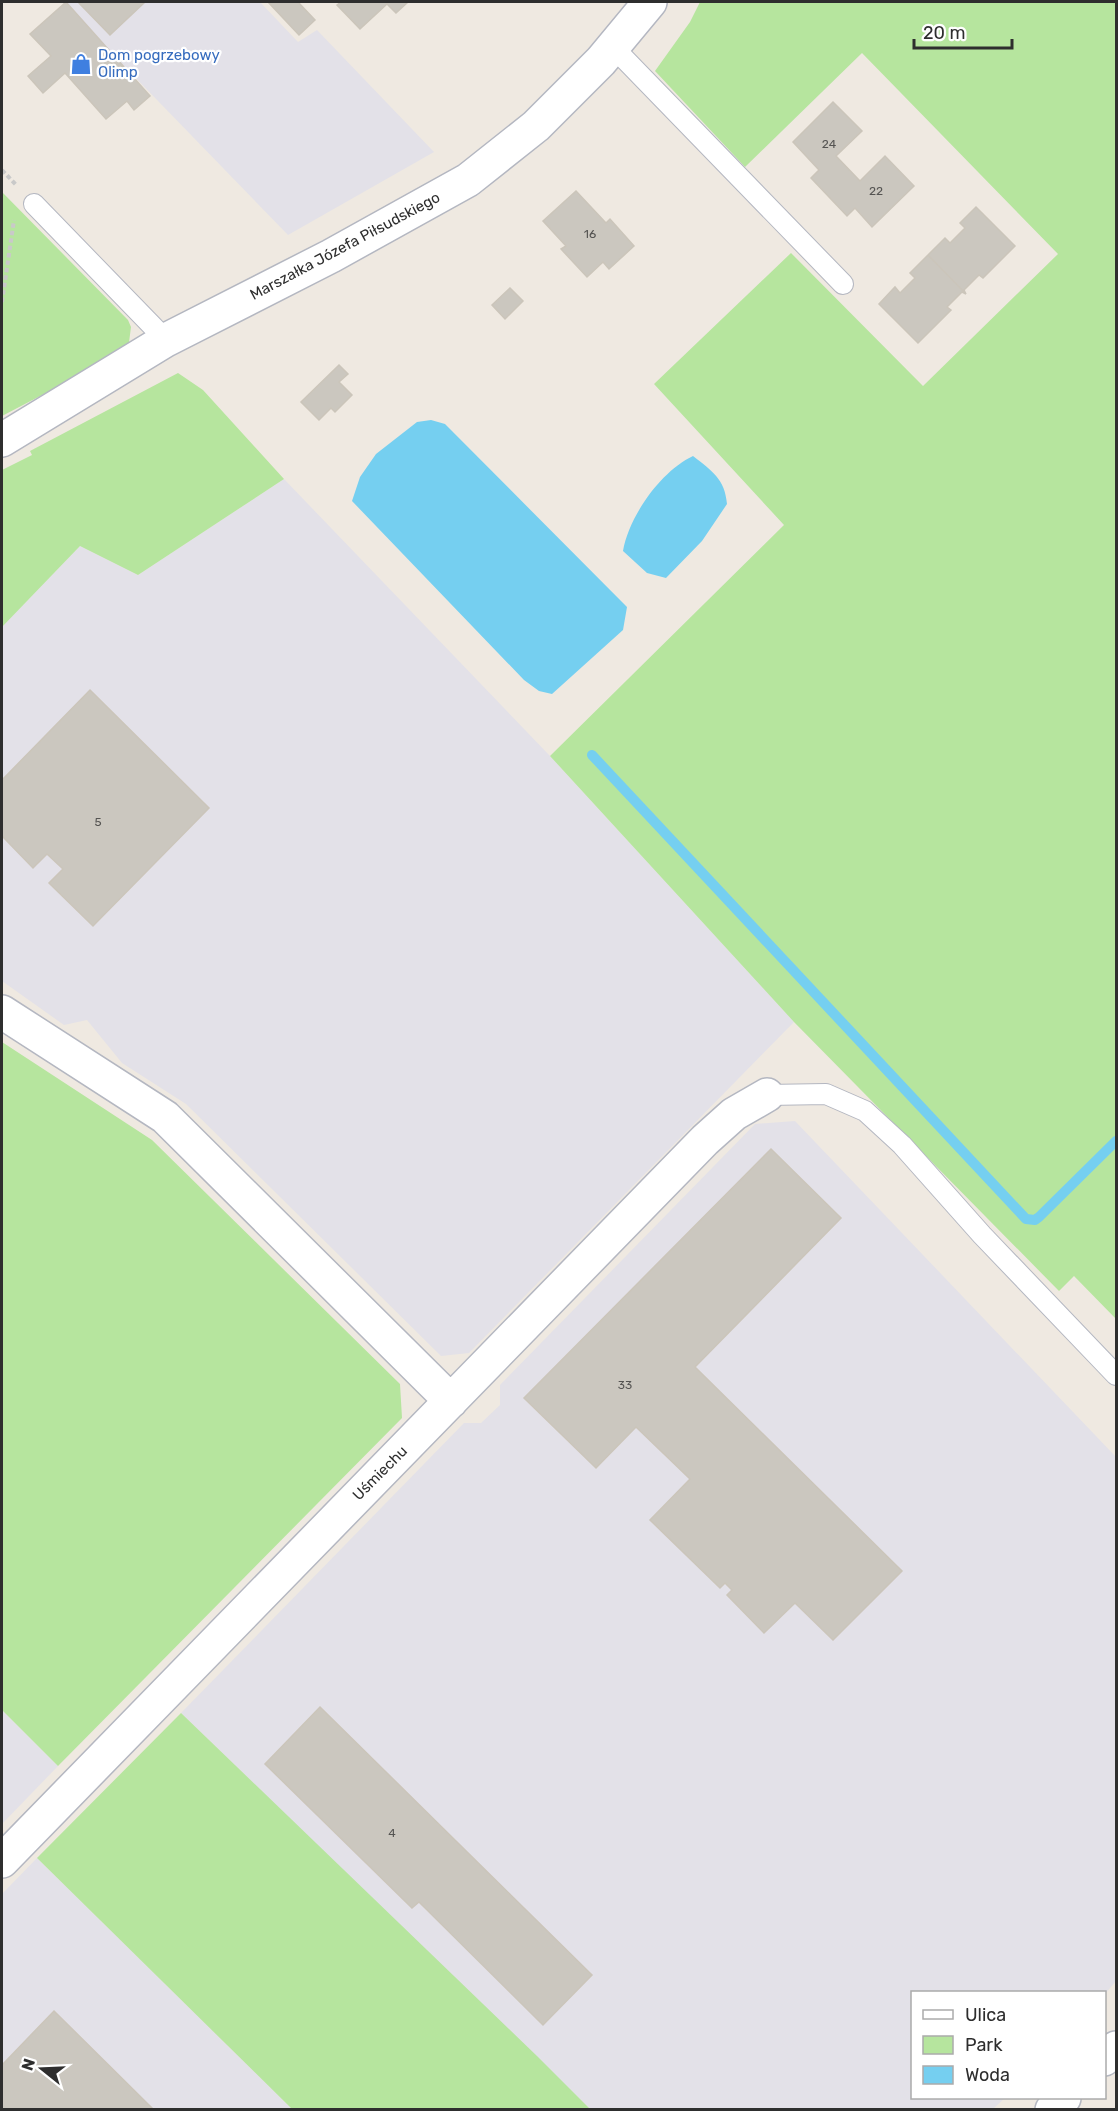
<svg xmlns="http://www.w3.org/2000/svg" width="1118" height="2111" viewBox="0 0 1118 2111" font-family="Rubik,sans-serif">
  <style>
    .industrial { fill: #e3e1e8 }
    .green { fill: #b6e59e }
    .water { fill: #75cff0 }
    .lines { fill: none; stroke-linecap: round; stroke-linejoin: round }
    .stream { stroke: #75cff0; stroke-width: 10 }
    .building { fill: #cbc7bf; stroke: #cbc5ba; stroke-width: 1.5 }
    .service-casing { stroke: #b4b7c1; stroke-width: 22 }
    .minor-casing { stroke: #b4b7c1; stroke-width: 36 }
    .tertiary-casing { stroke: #b4b7c1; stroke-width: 36 }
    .path { stroke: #c9c9c9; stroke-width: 4; stroke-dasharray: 4.5 3; stroke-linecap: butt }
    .service { stroke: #fff; stroke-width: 20 }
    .minor { stroke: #fff; stroke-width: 33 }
    .tertiary { stroke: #fff; stroke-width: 33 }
    .labels { text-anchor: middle; stroke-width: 4.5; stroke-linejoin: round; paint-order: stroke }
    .number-label { font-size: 12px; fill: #555452 }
    .shop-label { font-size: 15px; fill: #366cbe; stroke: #fff; text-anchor: start }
    .street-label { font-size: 15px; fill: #2e2e2e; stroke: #fff }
  </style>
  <rect width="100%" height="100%" fill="#efe9e1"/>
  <path class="industrial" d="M62,2H260L298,42L317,30L434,152L288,235Z
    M284,479L550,756L794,1022L469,1353L441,1356L186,1104L122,1063L87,1020L64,1025L2,981V627L80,546L138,575Z
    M795,1121L1116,1457V1981L1105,1994L912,1992V2098H1005L993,2109H590L181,1713L464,1423H481L500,1405V1385L755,1124Z
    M2,1710L58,1766L2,1824Z
    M37,1858L292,2109H2V1894Z"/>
  <path class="green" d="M700,2H1116V1319L1074,1276L1059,1291L794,1022L550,756L784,525L654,384L791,253L923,386L1058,254L862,53L745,167L655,71L690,22Z
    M2,192L128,320L131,327L128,350L2,416Z
    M178,373L203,390L284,479L138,575L80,546L2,627V470L32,455L30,451Z
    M2,1042L152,1140L400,1384L402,1418L58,1766L2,1710Z
    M181,1713L537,2056L590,2109H292L37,1858Z"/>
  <path class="water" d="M431,420L445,424L627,607L623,630L552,694L539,691L524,680L352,501L360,477L376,454L417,422Z
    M693,456C712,471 725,479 727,504L702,541L666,578L647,573L623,551C629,516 661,471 693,456Z"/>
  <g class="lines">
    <path class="stream" d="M592,755L1026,1219L1035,1220L1039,1217L1116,1141"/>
  </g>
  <path class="building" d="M66,2L150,96L134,110L127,101L106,119L65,73L43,93L28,76L51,56L30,34Z
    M78,2H145L110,35Z
    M268,2H298L315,20L299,35Z
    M341,2H408L396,13L387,4L360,29L337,5Z
    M833,102L862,131L836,156L860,181L885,156L914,186L872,227L855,208L847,216L811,178L819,170L793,142Z
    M576,191L606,223L610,219L634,246L609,269L603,262L587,277L561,249L566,246L543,221Z
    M976,207L1015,246L983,278L979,275L964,290L966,294L928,255L945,238L950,243L965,228L960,223Z
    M928,255L966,294L962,292L947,307L951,310L918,343L879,304L895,287L900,293L915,278L910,273Z
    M510,288L523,301L505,319L492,305Z
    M339,365L348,374L339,382L352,395L335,412L331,408L319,420L301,402Z
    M90,690L209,808L93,926L49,883L63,869L47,854L33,868L2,836V780Z
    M771,1149L841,1218L695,1367L902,1571L833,1640L795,1603L764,1633L727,1595L732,1590L725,1583L720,1588L650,1520L690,1479L636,1427L596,1468L524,1398Z
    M320,1707L592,1975L543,2025L419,1902L412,1908L265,1764Z
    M54,2011L154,2110H2V2065Z"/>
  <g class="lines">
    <defs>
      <path id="service" d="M613,47L843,284
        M34,204L166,340
        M767,1095L826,1094L865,1111L902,1145L982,1235L1116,1375"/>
      <path id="minor" d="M2,1012L165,1117L451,1401
        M2,1861L705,1140L734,1114L767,1095
        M1104,2059L1116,2048
        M1052,2110L1064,2098"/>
      <path id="tertiary" d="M2,440L166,340L331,256L468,180L536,126L601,61L650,2"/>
    </defs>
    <use href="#service" class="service-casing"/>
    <use href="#minor" class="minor-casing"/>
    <use href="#tertiary" class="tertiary-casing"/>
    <path class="path" d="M2,170L17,186
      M2,302L14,220"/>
    <use href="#service" class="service"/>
    <use href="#minor" class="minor"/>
    <use href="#tertiary" class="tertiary"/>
  </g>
  <defs>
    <symbol id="shop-bare" viewBox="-9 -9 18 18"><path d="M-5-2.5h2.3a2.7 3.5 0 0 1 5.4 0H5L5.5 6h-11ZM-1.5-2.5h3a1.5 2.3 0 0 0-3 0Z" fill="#3f7fe0" stroke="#fff" stroke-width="2.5" paint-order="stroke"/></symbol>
  </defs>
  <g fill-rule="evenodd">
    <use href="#shop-bare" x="66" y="49" width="30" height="30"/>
  </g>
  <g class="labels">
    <g class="number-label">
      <text x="829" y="148">24</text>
      <text x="876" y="195">22</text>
      <text x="590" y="238">16</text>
      <text x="98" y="826">5</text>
      <text x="625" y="1389">33</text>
      <text x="392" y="1837">4</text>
    </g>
    <g class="shop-label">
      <text x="98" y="60">Dom pogrzebowy<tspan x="98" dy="17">Olimp</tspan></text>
    </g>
    <g class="street-label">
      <text transform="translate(345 246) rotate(-28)" y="5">Marszałka Józefa Piłsudskiego</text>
      <text transform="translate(380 1473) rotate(-45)" y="5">Uśmiechu</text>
    </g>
  </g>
  <rect width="1118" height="2111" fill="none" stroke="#2e2e2e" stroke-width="6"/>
  <rect x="911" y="1991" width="195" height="108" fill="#ffffff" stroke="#ababab" stroke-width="1.5"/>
  <rect x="923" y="2010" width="30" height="9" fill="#ffffff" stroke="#ababab" stroke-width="1.5"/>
  <text x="965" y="2021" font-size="18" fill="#2e2e2e">Ulica</text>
  <rect x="923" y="2036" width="30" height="18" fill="#b6e59e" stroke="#ababab" stroke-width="1.5"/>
  <text x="965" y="2051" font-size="18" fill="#2e2e2e">Park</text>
  <rect x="923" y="2066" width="30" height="18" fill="#75cff0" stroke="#ababab" stroke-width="1.5"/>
  <text x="965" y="2081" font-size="18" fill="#2e2e2e">Woda</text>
  <g transform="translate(42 2069) rotate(288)" stroke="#ffffff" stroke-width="4.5" paint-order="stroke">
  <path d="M0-4.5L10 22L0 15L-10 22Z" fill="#2e2e2e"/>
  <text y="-9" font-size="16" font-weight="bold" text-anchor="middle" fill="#2e2e2e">N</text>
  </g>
  <path d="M914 39v9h98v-9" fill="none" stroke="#2e2e2e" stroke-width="3"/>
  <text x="923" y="39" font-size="18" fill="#2e2e2e" stroke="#ffffff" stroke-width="4.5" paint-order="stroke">20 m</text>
</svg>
